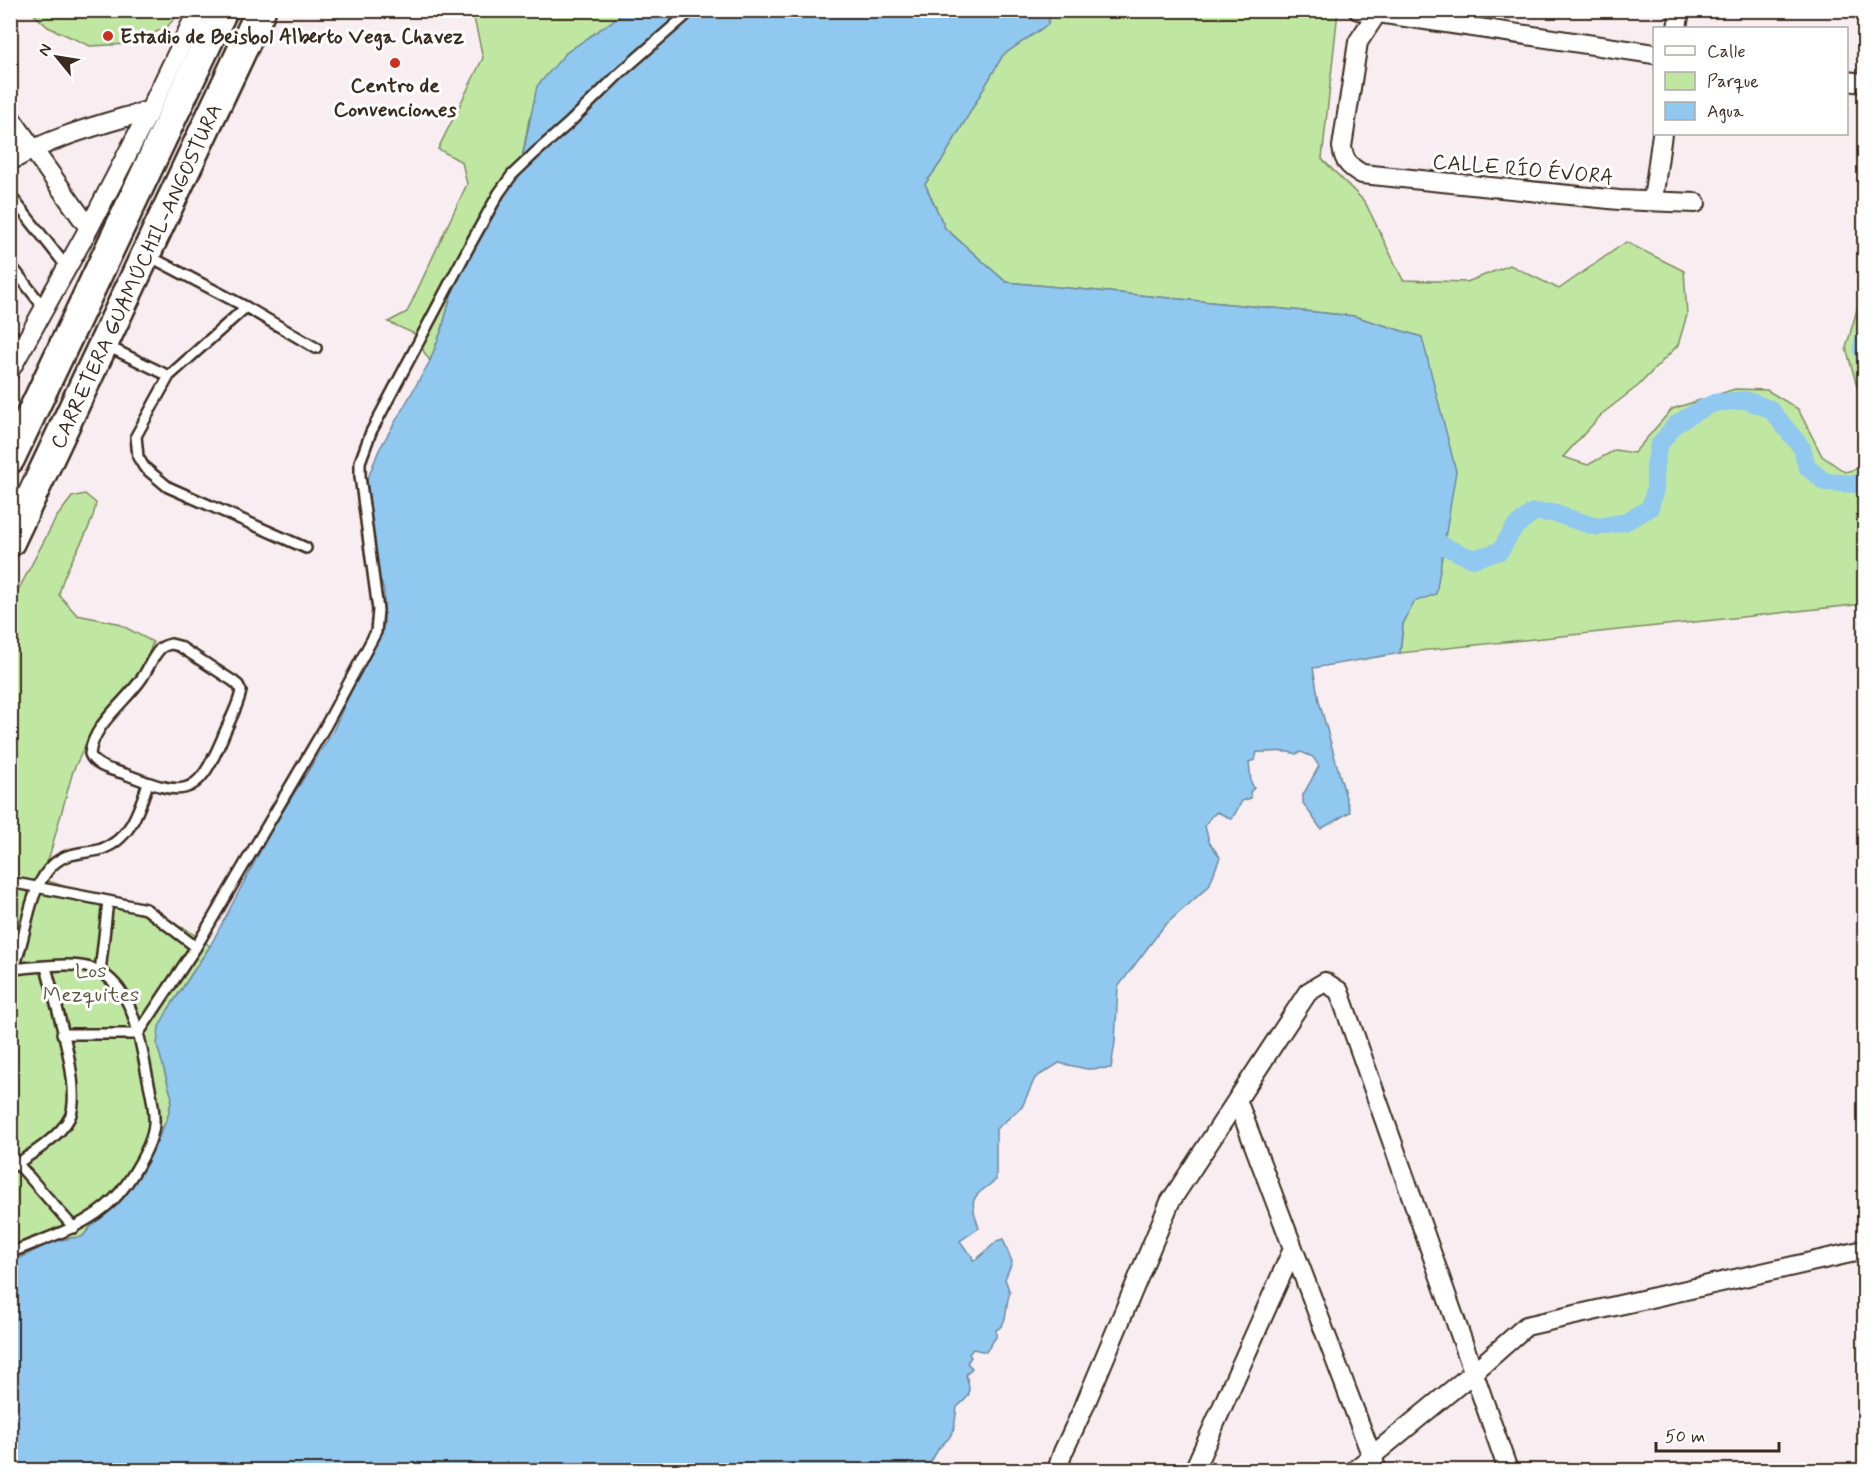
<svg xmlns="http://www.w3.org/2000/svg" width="1875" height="1481" viewBox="0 0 1875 1481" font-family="Mynerve,sans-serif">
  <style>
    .green { fill: #c0e7a2; stroke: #7e8860; stroke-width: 1.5 }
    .water { fill: #91c8f0; stroke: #6f899c; stroke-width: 1.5 }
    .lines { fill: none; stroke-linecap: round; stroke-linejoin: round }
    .canal { stroke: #91c8f0; stroke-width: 18 }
    .lane-casing { stroke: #3b2a1e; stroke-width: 14 }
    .street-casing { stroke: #3b2a1e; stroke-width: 22 }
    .primary-casing { stroke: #3b2a1e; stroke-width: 33 }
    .lane { stroke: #fff; stroke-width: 9 }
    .street { stroke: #fff; stroke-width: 18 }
    .primary { stroke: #fff; stroke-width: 28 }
    .poi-dot { fill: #c8321e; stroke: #fff; stroke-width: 2 }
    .labels { text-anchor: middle; stroke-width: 6; stroke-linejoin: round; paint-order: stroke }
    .poi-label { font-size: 21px; font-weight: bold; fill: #3b2a1e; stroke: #fff; text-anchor: start }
    .street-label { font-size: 21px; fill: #3b2a1e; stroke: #fff }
    .park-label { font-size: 21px; fill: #5c593f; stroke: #fff }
  </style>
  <rect width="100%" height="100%" fill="#f8edf1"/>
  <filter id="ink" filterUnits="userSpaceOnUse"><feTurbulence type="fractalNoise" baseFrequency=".0167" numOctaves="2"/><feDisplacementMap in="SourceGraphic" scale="12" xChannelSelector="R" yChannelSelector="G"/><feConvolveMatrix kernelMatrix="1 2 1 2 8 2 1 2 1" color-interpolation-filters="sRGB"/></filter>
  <g filter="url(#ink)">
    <path class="green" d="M30,11H181L167,27L130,44L90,46L48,27Z
      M458,11H627L566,53L529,119L522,159L451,296L442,329L430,361L424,352L417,335L388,322L407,312L467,184L462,162L438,149L483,58L474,18Z
      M1050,11H1338L1322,159L1365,202L1403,280L1467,282L1510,265L1559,289L1626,242L1684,271L1687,315L1678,345L1638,386L1603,413L1563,457L1588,465L1615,450L1634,453L1672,409L1735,389L1767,390L1798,409L1822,456L1845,472L1864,467V604L1400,653L1403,624L1414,602L1422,337L1354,316L1006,282L945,228L925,184L943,159L1003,55L1048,24Z
      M1864,285V410L1846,348Z
      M85,494L96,503C91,536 65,562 59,595L77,615L117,623L153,642L143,669L97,721L73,771L43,879L186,929L210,946L168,1010L164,1070L172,1097L168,1116L157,1142L131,1182L118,1205L96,1221L82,1237C55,1238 34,1250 11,1264V604L56,518L72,497Z"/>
    <path class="water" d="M627,11H1050L1048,24L1003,55L943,159L925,184L945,228L1006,282L1354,316L1422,337L1456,471L1436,594L1414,602L1403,624L1400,653L1313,668L1319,701L1350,812L1321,829L1303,803V795L1319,766L1313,757L1301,752L1296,754C1282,749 1271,753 1257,752L1255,760L1249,762L1251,782L1254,788L1250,792L1251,798L1242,801L1232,819L1217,812L1210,818L1205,826L1209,842L1220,857L1209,886L1164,926L1118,987L1115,1042L1111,1068L1087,1069L1059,1063L1035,1078L1022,1107L996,1129V1180C972,1198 968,1197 979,1228L960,1241L968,1252L971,1254L973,1260L977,1259L997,1241L1003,1239L1012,1262L1005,1279L1010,1293C1004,1305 1010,1323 996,1330V1337L986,1352L973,1349L969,1354L971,1357L967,1363L972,1368L966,1375C971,1393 972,1395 957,1407L954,1429L949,1438L939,1448L926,1470H11V1264C34,1250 55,1238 82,1237L96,1221L118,1205L131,1182L157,1142L168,1116L172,1098L157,1045L159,1027L168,1010L210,946L272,829L333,731L364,662L384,624V591L374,562L367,480L379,450L430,361L442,329L451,296L463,264L522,159L537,86L566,53Z"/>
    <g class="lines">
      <path class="canal" d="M1864,337L1862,350L1864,356
        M1421,536L1473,559L1500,551L1514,528L1533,512L1553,513L1597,527L1625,522L1650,508L1655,489V465L1659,445L1675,425L1694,413L1714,403L1745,400L1770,409L1802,448L1807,467L1825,482L1856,484L1864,480"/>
      <defs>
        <path id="lane" d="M10,195L66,266
          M149,256L246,307L316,348
          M10,264L44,308
          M246,307L169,376L136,436L138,457L144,467L168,487L306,548
          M10,332L23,348
          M107,346L169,376
          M171,644L179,646L233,681L238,685L241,691C238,707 228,723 222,739C196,800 183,796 125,774C113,770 95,767 90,754C93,724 126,702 142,678C148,669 152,658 159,650C162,646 166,645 171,644Z
          M10,882L108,901L100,972
          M196,947L325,727L376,632L378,610L360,476V462L371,432L471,243L499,193L512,175L535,153L568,124L620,73L692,10
          M12,972C27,939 26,896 49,869C63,852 79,854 99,850C130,841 139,810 148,783
          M62,1034H138L196,947L146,909L108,901
          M10,1155L74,1228
          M10,1168C29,1156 60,1137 70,1117C83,1088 54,999 46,967
          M10,1253C47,1237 85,1228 114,1199C129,1184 153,1145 154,1124C155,1108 151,1094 148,1079C140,1044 136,994 102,973C81,959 38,967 13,969"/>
        <path id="street" d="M1358,10L1654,54
          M1379,10L1358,42L1342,147C1344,162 1350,167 1362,174L1619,200L1696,203
          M1677,28L1680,10
          M1846,81L1864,83
          M10,117L89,228
          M10,161C57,135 100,125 150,110
          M1653,200L1662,134
          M10,370L89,228L150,110L198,10
          M1237,1100L1377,1470
          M1057,1470L1063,1452L1084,1407L1170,1202L1308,992L1325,982L1339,991L1508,1470
          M1194,1470L1293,1249
          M1355,1470L1474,1372L1526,1326L1864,1250"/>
        <path id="primary" d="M10,459L223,10
          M10,542L261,10"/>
      </defs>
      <use href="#lane" class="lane-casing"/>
      <use href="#street" class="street-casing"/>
      <use href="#primary" class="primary-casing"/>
      <use href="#lane" class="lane"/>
      <use href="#street" class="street"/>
      <use href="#primary" class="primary"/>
    </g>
  </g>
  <g class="poi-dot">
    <circle cx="108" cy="36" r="6"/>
    <circle cx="395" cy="63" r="6"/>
  </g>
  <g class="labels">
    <g class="poi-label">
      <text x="120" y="43">Estadio de Beisbol Alberto Vega Chavez</text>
      <text x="395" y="92" text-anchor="middle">Centro de<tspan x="395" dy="24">Convenciones</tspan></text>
    </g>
    <g class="street-label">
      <text transform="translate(1523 169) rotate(5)" y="7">CALLE RÍO ÉVORA</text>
      <text transform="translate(136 276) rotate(-65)" y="7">CARRETERA GUAMÚCHIL-ANGOSTURA</text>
    </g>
    <g class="park-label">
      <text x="91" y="977">Los<tspan x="91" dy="24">Mezquites</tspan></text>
    </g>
  </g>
  <rect width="1875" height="1481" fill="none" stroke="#fff" stroke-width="36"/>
  <rect x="18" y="18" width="1839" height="1445" fill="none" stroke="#3b2a1e" stroke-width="2" filter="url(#ink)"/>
  <rect x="1653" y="27" width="195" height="108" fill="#ffffff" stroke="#b1aaa5" stroke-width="1.5"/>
  <rect x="1665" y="46" width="30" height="9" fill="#ffffff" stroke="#b1aaa5" stroke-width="1.5"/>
  <text x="1707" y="57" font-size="18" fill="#3b2a1e">Calle</text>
  <rect x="1665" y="72" width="30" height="18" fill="#c0e7a2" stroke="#b1aaa5" stroke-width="1.5"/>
  <text x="1707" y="87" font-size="18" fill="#3b2a1e">Parque</text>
  <rect x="1665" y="102" width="30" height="18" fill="#91c8f0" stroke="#b1aaa5" stroke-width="1.5"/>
  <text x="1707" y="117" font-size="18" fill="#3b2a1e">Agua</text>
  <g transform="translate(57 57) rotate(300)" stroke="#ffffff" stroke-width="4.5" paint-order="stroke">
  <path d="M0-4.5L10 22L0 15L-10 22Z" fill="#3b2a1e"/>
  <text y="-9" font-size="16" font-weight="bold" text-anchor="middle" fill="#3b2a1e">N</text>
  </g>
  <path d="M1656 1442v9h123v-9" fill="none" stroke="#3b2a1e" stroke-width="3"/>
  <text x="1665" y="1442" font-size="18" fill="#3b2a1e" stroke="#ffffff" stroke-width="4.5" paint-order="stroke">50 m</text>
</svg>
